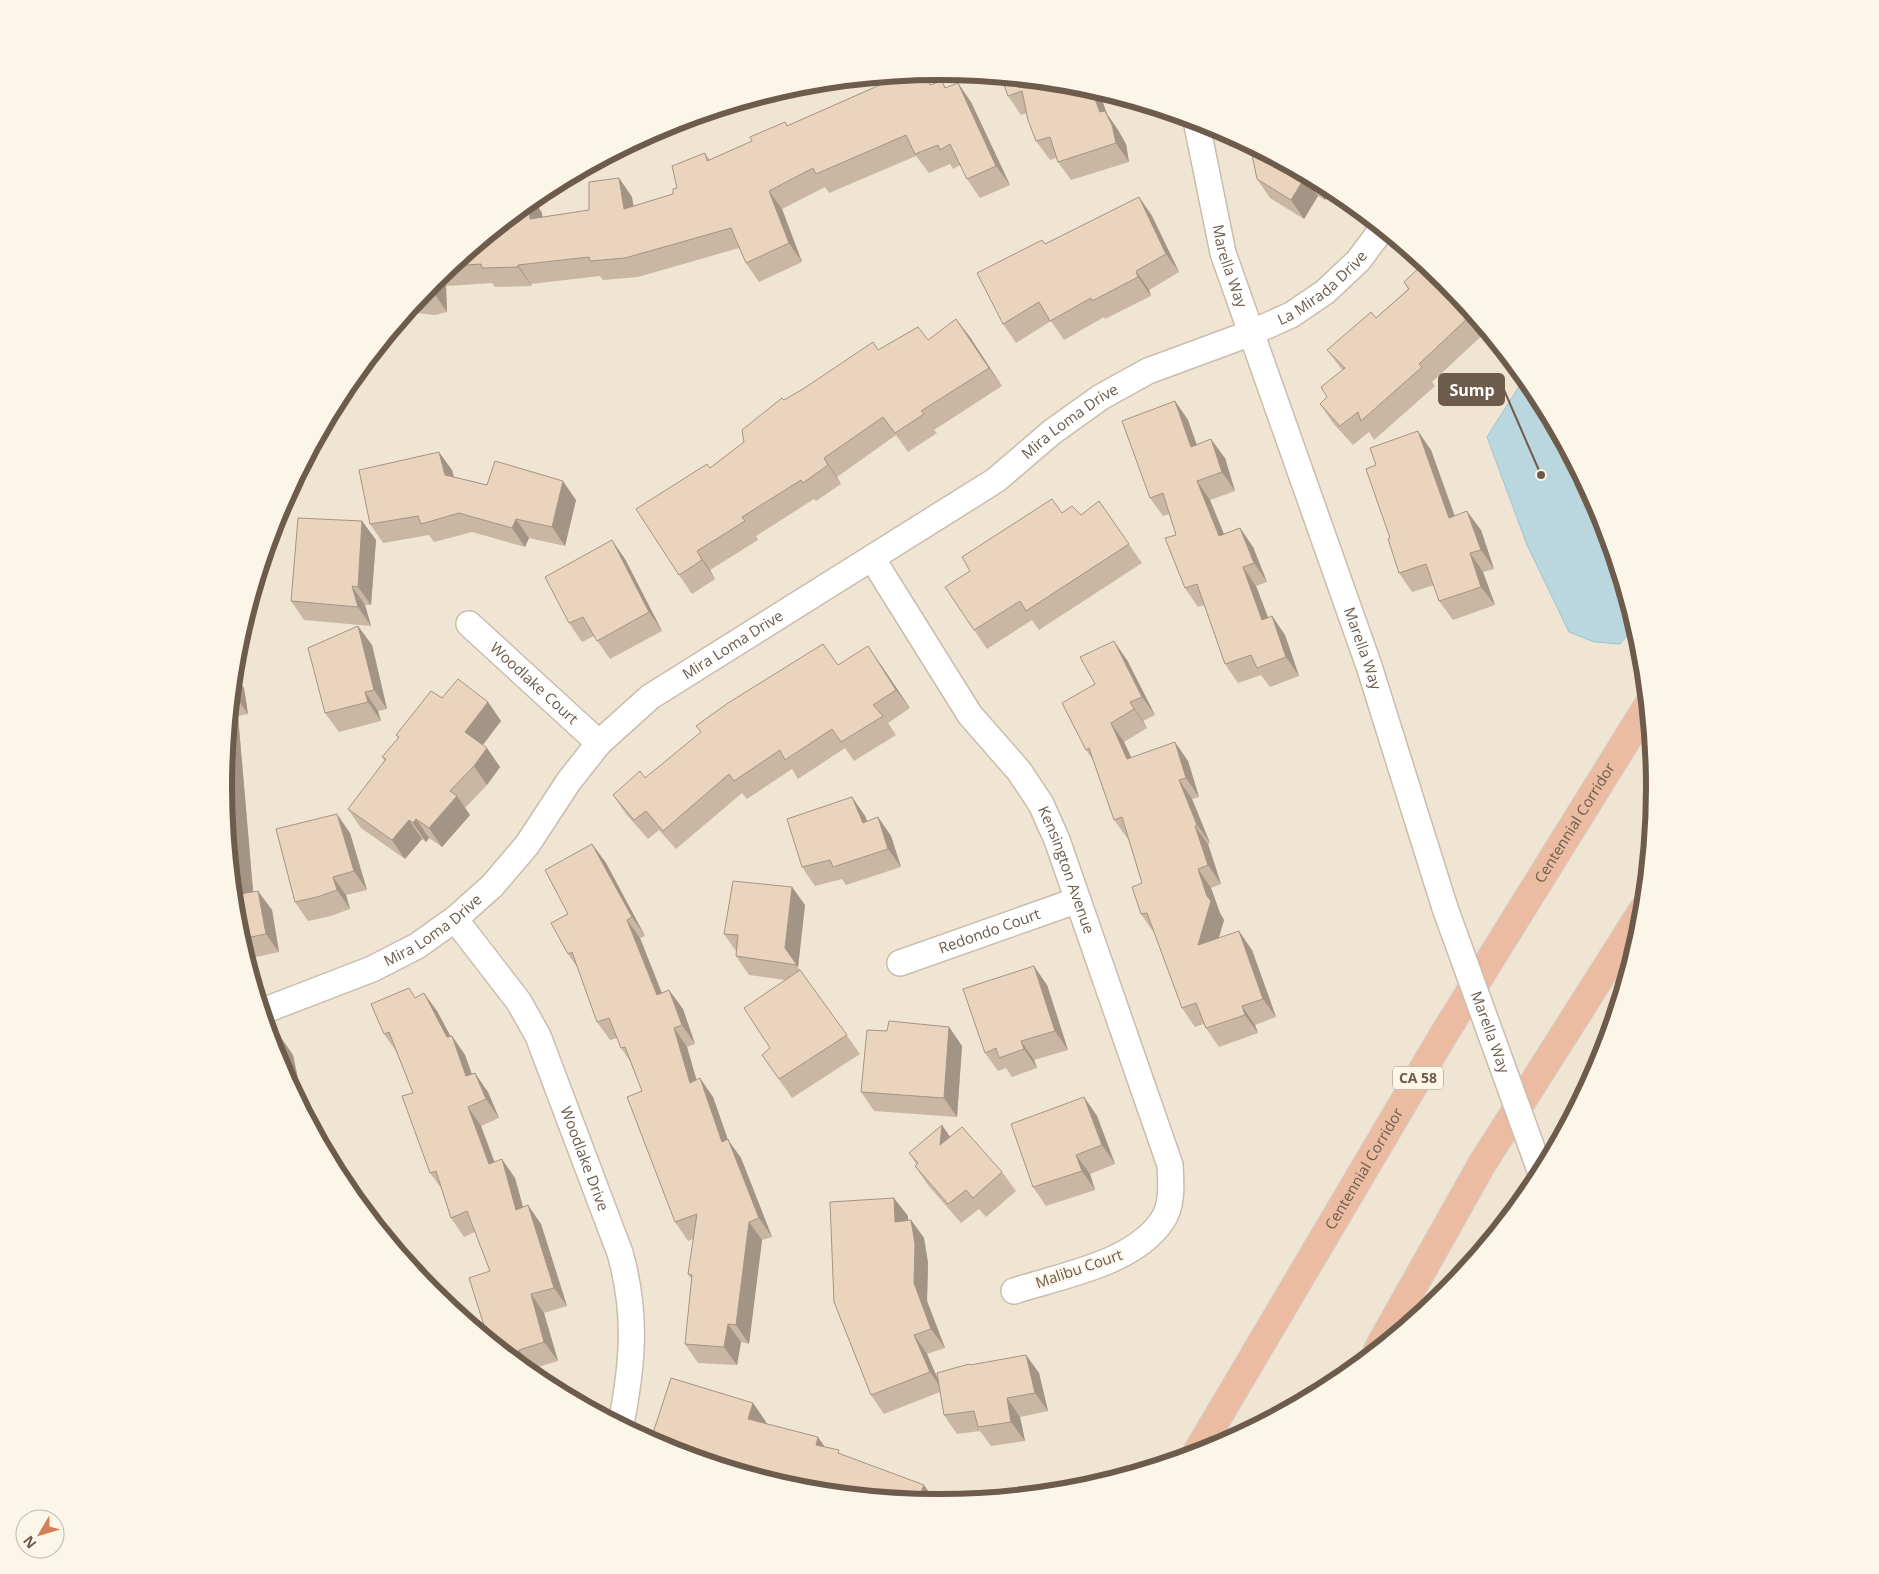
<svg xmlns="http://www.w3.org/2000/svg" width="1879" height="1574" viewBox="0 0 1879 1574" font-family="'Open Sans',sans-serif">
  <style>
    .residential { fill: #efe5d2 }
    .water { fill: #bad6df; stroke: #a2c4cf }
    .lines { fill: none; stroke-linecap: round; stroke-linejoin: round }
    .minor-casing { stroke: #cabdae; stroke-width: 28 }
    .motorway-casing { stroke: #d6d1cd; stroke-width: 30 }
    .minor { stroke: #fff; stroke-width: 25 }
    .motorway { stroke: #ebbca1; stroke-width: 28 }
    .minor-bridge-casing { stroke: #cabdae; stroke-width: 28; stroke-linecap: butt }
    .minor-bridge { stroke: #fff; stroke-width: 25 }
    .wall { fill: #c9b6a3 }
    .shaded-wall { fill: #a49485 }
    .building { fill: #ead4be; stroke: #a49485 }
    .labels { text-anchor: middle; stroke-width: 4; stroke-linejoin: round; paint-order: stroke }
    .shield { fill: #fcf6e8; stroke: #988a7b; stroke-width: 1 }
    .shield-label { font-size: 14px; font-weight: bold; fill: #6d5b4c }
    .street-label { font-size: 15px; fill: #6d5b4c; stroke: #fcf6e8 }
    .rim { fill: none; stroke: #6d5b4c; stroke-width: 6 }
    .leader { fill: none; stroke: #6d5b4c; stroke-width: 2 }
    .callout-dot { fill: #6d5b4c; stroke: #fcf6e8; stroke-width: 2 }
    .callout { fill: #6d5b4c; stroke: #6d5b4c; stroke-width: 2 }
    .callout-label { font-size: 16px; text-anchor: middle; font-weight: bold; fill: #fff }
  </style>
  <rect width="100%" height="100%" fill="#f8f2e3"/>
  <path class="residential" d="M227 787a713 713 0 1 1 1426 0a713 713 0 1 1-1426 0Z"/>
  <path class="water" d="M1525,377L1535,390L1601,513L1635,626L1620,644L1594,642L1569,632L1527,545L1487,437Z"/>
  <g class="lines">
    <defs>
      <g id="minor">
        <path id="s1" d="M1196,120L1223,253L1369,666L1445,908"/>
        <path id="s2" d="M872,558L970,715L1019,771L1041,804L1057,840L1170,1165C1171,1182 1173,1206 1162,1221C1133,1264 1060,1276 1014,1291"/>
        <path id="s3" d="M469,624L599,743"/>
        <path id="s4" d="M455,919L519,1002L538,1036L620,1253C637,1313 633,1363 621,1424"/>
        <path id="s5" d="M900,963L1078,900"/>
        <path id="s6" d="M263,1011L372,969L417,946L455,919L492,886L527,845L569,781L599,743L650,697L996,480L1052,432L1101,397L1148,371L1251,333L1291,315L1325,292L1358,261L1382,229"/>
      </g>
      <g id="motorway">
        <path d="M1378,1349L1482,1164L1643,910"/>
        <path id="s7" d="M1196,1454L1444,1034L1647,707"/>
      </g>
    </defs>
    <use href="#minor" class="minor-casing"/>
    <use href="#motorway" class="motorway-casing"/>
    <use href="#minor" class="minor"/>
    <use href="#motorway" class="motorway"/>
    <defs>
      <g id="minor-bridge">
        <path id="s8" d="M1445,908L1541,1173"/>
      </g>
    </defs>
    <use href="#minor-bridge" class="minor-bridge-casing"/>
    <use href="#minor-bridge" class="minor-bridge"/>
  </g>
  <path class="wall" d="M920,73L925,79L931,85L946,87L971,102L1010,185L980,198L967,179L960,165L953,169L950,164L929,173L916,156L829,193L825,187L782,209L802,262L759,282L746,263L739,248L638,277L603,280L600,276L531,284L532,286L495,287L492,283L446,286L447,312L435,315L417,313L413,306L434,281L533,199L542,213V217L589,210L619,178L632,197L633,206L673,194L677,188L705,153L710,160L752,141L785,122L788,126L882,84L893,76Z
    M1001,77L1079,85L1094,90L1102,100L1107,114L1118,130L1126,144L1129,162L1071,180L1058,162L1056,158L1050,160L1036,141L1027,113L1021,115L1008,96Z
    M1250,145L1332,189L1325,200L1318,196L1304,219L1270,198L1257,179Z
    M1139,197L1152,216L1179,272L1149,290L1151,296L1105,319L1104,317L1064,340L1051,321L1016,343L1003,324L1045,244Z
    M1446,281L1487,331L1432,382L1435,386L1374,440L1369,432L1353,445L1333,423L1320,404L1327,397L1343,371L1327,350L1376,318L1408,289L1404,282L1440,284Z
    M956,319L1002,386L934,430L937,433L908,452L896,435L837,477L841,484L816,501L814,499L756,536L758,540L710,570L715,579L692,594L679,575L710,468L744,442L784,400L878,350L928,340Z
    M338,401L341,412L330,416Z
    M1175,401L1188,420L1197,445L1225,458L1235,491L1210,500L1224,534L1240,528L1253,547L1267,582L1256,586L1268,618L1272,616L1285,635L1299,676L1270,687L1261,675L1238,683L1225,664L1204,605L1198,607L1185,588L1176,535L1169,514L1163,516L1150,498Z
    M1431,450L1455,516L1481,530L1494,569L1483,572L1495,605L1453,620L1439,601L1434,585L1412,592L1399,573L1390,538Z
    M452,470L454,477L487,485L576,500L565,546L529,538L525,547L472,532L434,542L429,535L383,543L370,524Z
    M1099,501L1142,563L1039,630L1032,620L987,649L974,630L1062,513L1081,515Z
    M362,521L376,540L371,605H365L371,626L304,620L291,601Z
    M625,559L662,631L610,659L594,636L582,642L569,623Z
    M372,645L387,709L378,711L381,721L339,732L325,713Z
    M1127,660L1155,715L1143,721L1147,728L1124,742L1131,758L1188,761L1199,797L1192,799L1210,843L1208,844L1221,884L1211,888L1220,913L1224,920L1219,938L1252,950L1276,1017L1255,1025L1258,1033L1219,1047L1206,1028L1204,1024L1195,1027L1182,1008L1155,933H1154L1141,914L1142,883L1128,838V839L1114,820L1093,760L1086,750L1095,684Z
    M838,665H881L910,708L888,723L896,735L854,761L845,748L798,779L792,769L747,799L742,793L676,849L659,830L648,839L626,814L613,795L645,778Z
    M235,675L244,688L248,714L238,716L253,892L272,910L279,952L247,959L237,926L224,787Z
    M442,698L488,702L501,721L483,745L500,767L487,785L465,808L470,815L442,847L429,838L426,842L422,839L405,859L361,828L348,809L385,761L382,757L398,738L396,735Z
    M852,797L865,816L867,822L878,817L891,836L901,867L846,885L842,879L815,886L802,867Z
    M350,833L367,890L346,895L350,909L331,916L308,921L295,902Z
    M592,844L606,863L645,936L640,938L662,993L669,990L683,1009L695,1044L687,1047L696,1080L713,1097L728,1140L741,1158L772,1237L762,1240L749,1344L741,1342L737,1365L698,1363L685,1344L692,1280L688,1274L693,1239L688,1241L675,1222L642,1091L630,1061L621,1048L617,1038L610,1040L597,1022L577,967L568,954Z
    M792,887L805,905L798,967L860,1054L792,1098L762,1055L770,1048L785,980L749,975L736,956V951L724,934Z
    M1047,985L1068,1050L1034,1060L1037,1068L1012,1077L1006,1068L998,1071L985,1053Z
    M416,997L437,1011L450,1036H452L465,1055L472,1074L488,1092L499,1118L481,1126L494,1162L515,1178L523,1207L541,1224L567,1306L544,1313L558,1361L532,1369L488,1338L490,1271L475,1232L464,1237L451,1218L441,1188L430,1173L413,1093L396,1051L384,1034Z
    M949,1027L962,1046L957,1117L874,1111L861,1092L887,1031Z
    M293,1055L301,1093L307,1101L311,1118L309,1119L278,1061Z
    M1084,1097L1097,1116L1115,1164L1090,1174L1095,1190L1046,1206L1033,1187Z
    M950,1137L1002,1172L1016,1191L986,1217L979,1209L961,1223L928,1185L915,1166L917,1165L909,1153Z
    M908,1216V1220H911L924,1238L928,1263L927,1301L945,1348L927,1354L937,1377L970,1365L1026,1355L1039,1373L1048,1411L1020,1417L1025,1441L991,1446L980,1431L957,1434L944,1415L940,1392L884,1414L871,1395Z
    M753,1403L766,1422V1423L825,1447L842,1455L936,1502L800,1489L665,1448L657,1444L652,1436Z"/>
  <path class="shaded-wall" d="M918,73H920L928,84L921,81Z
    M958,83L971,102L1010,185L996,166Z
    M1086,87L1094,90L1102,100L1107,114L1118,130L1126,144L1129,162L1116,143Z
    M1305,177L1318,196L1304,219L1291,200Z
    M619,178L632,197L637,228L624,209Z
    M1313,179L1332,189L1325,200L1312,182Z
    M769,191L782,209L802,262L789,243Z
    M1139,197L1152,216L1179,272L1166,254Z
    M533,199L542,213L543,238L530,219L529,202Z
    M518,265L531,284L532,286L518,267Z
    M1136,271L1149,290L1151,296L1138,277Z
    M439,276L446,286L447,312L434,293L433,281Z
    M956,319L970,337L1002,386L989,368Z
    M338,401L341,412L336,405Z
    M1175,401L1188,420L1204,466L1191,447Z
    M1418,431L1431,450L1462,537L1449,518Z
    M1211,439L1225,458L1235,491L1222,472Z
    M439,452L452,470L458,494L445,475Z
    M824,458L837,477L841,484L828,465Z
    M563,481L576,500L565,546L552,527Z
    M1197,481L1210,500L1232,554L1219,536Z
    M1467,511L1481,530L1494,569L1481,550Z
    M516,519L529,538L525,547L512,528Z
    M362,521L376,540L371,605L358,587Z
    M1240,528L1253,547L1267,582L1254,563Z
    M612,540L625,559L662,631L649,612Z
    M697,551L710,570L715,579L702,560Z
    M1470,553L1483,572L1495,605L1481,587Z
    M1243,567L1256,586L1276,638L1262,620Z
    M352,586L365,605L371,626L358,607Z
    M1272,616L1285,635L1299,676L1286,657Z
    M358,626L372,645L387,709L374,690Z
    M1114,641L1127,660L1155,715L1142,697Z
    M868,646L881,665L910,708L896,690Z
    M235,675L244,688L248,714L235,696L234,687Z
    M365,692L378,711L381,721L368,702Z
    M488,702L501,721L478,751L465,732Z
    M1130,702L1143,721L1147,728L1134,709Z
    M232,707L238,716L255,913L241,894L228,739Z
    M1111,723L1124,742L1141,778L1127,759Z
    M1175,742L1188,761L1199,797L1186,778Z
    M487,748L500,767L487,785L474,766Z
    M1179,780L1192,799L1210,843L1197,825Z
    M457,796L470,815L442,847L429,828Z
    M852,797L865,816L876,842L863,823Z
    M337,814L350,833L367,890L354,871Z
    M878,817L891,836L901,867L888,849Z
    M416,819L429,838L426,842L413,823Z
    M409,820L422,839L405,859L392,840Z
    M1195,826L1208,844L1221,884L1208,865Z
    M592,844L606,863L645,936L632,917Z
    M1198,869L1211,888L1220,913L1224,920L1211,963L1198,945L1207,896Z
    M333,877L346,895L350,909L337,890Z
    M792,887L805,905L798,967L785,948Z
    M258,891L272,910L279,952L266,934Z
    M627,920L640,938L670,1014L657,995Z
    M1239,931L1252,950L1276,1017L1263,999Z
    M1034,966L1047,985L1068,1050L1055,1031Z
    M669,990L683,1009L695,1044L682,1025Z
    M424,993L437,1011L457,1048L452,1036L465,1055L479,1095L466,1076L447,1037Z
    M1242,1006L1255,1025L1258,1033L1245,1015Z
    M949,1027L962,1046L957,1117L944,1098Z
    M674,1028L687,1047L703,1102L690,1083Z
    M280,1036L293,1055L301,1093L307,1101L311,1118L301,1103L290,1083Z
    M1021,1041L1034,1060L1037,1068L1024,1049Z
    M475,1073L488,1092L499,1118L486,1099Z
    M700,1078L713,1097L728,1140L741,1158L772,1237L759,1218L722,1142Z
    M1084,1097L1097,1116L1115,1164L1102,1145Z
    M468,1107L481,1126L502,1182L489,1164Z
    M942,1125L955,1144L940,1145Z
    M1076,1155L1090,1174L1095,1190L1082,1171Z
    M502,1159L515,1178L529,1229L516,1210Z
    M894,1198L908,1216V1241L895,1222Z
    M528,1205L541,1224L567,1306L554,1288Z
    M911,1220L924,1238L928,1263L927,1301L945,1348L931,1329L914,1283Z
    M749,1222L762,1240L749,1344L736,1325Z
    M531,1294L544,1313L558,1361L544,1342Z
    M728,1324L741,1342L737,1365L724,1347Z
    M914,1335L927,1354L943,1391L930,1372Z
    M519,1350L532,1369L531,1374L517,1362Z
    M1026,1355L1039,1373L1048,1411L1035,1393Z
    M1007,1398L1020,1417L1025,1441L1011,1422Z
    M753,1403L766,1422L761,1437L748,1419Z
    M818,1437L831,1456L816,1445Z
    M785,1479L790,1486L783,1484Z
    M924,1485L936,1502L917,1501Z"/>
  <path class="building" d="M918,73L921,81L927,78L930,85L942,81L945,88L958,83L996,166L967,179L950,144L940,150L938,145L915,154L906,135L816,174L813,168L769,191L789,243L746,263L731,228L625,258L590,261L589,257L518,265V267L482,268L481,264L452,266L529,202L530,219L589,210V182L619,178L624,209L673,194V189L677,188L672,166L705,153L707,161L752,141L750,137L785,122L787,126L882,84L881,82L893,76Z
    M1001,77L1079,85L1091,89L1100,112L1105,111L1112,125L1116,143L1058,162L1050,137L1036,141L1028,120L1022,91L1008,96Z
    M1250,145L1313,179L1312,182L1305,177L1291,200L1257,179Z
    M1139,197L1166,254L1136,271L1138,277L1092,301L1091,298L1050,321L1039,302L1003,324L977,273L1042,240L1045,244Z
    M1422,265L1440,284L1444,279L1446,281L1472,314L1419,364L1422,367L1361,421L1358,412L1340,426L1320,404L1327,397L1321,387L1345,368L1327,350L1371,312L1376,318L1409,289L1404,282Z
    M433,281L434,293L421,296Z
    M956,319L989,368L921,411L924,414L895,433L883,417L824,458L828,465L803,483L801,480L742,517L745,521L697,551L702,560L679,575L636,509L707,464L710,468L744,442L742,430L782,398L784,400L803,389L873,342L878,350L918,327L928,340Z
    M1175,401L1191,447L1211,439L1222,472L1197,481L1219,536L1240,528L1254,563L1243,567L1262,620L1272,616L1286,657L1257,668L1251,655L1225,664L1197,584L1185,588L1165,538L1176,535L1163,493L1150,498L1122,421Z
    M1418,431L1449,518L1467,511L1481,550L1470,553L1481,587L1439,601L1426,564L1399,573L1388,539L1390,538L1366,469L1376,465L1370,448Z
    M439,452L445,475L487,485L495,461L563,481L552,527L516,519L512,528L459,513L421,524L418,516L370,524L359,470Z
    M1052,499L1062,513L1072,506L1081,515L1099,501L1129,544L1026,611L1020,601L974,630L945,587L970,571L962,557Z
    M298,518L362,521L358,587L352,586L358,607L291,601Z
    M612,540L649,612L597,641L583,617L569,623L545,577Z
    M358,626L374,690L365,692L368,702L325,713L308,648Z
    M1114,641L1142,697L1130,702L1134,709L1111,723L1127,759L1175,742L1186,778L1179,780L1197,825L1195,826L1208,865L1198,869L1207,896L1211,901L1198,945L1239,931L1263,999L1242,1006L1245,1015L1206,1028L1196,1003L1182,1008L1147,913L1141,914L1132,887L1142,883L1122,817L1114,820L1089,748L1086,750L1062,703L1095,684L1080,657Z
    M823,644L838,665L868,646L896,690L873,705L883,716L841,742L832,729L785,760L780,750L734,781L729,774L663,831L646,811L634,820L613,795L640,771L645,778L701,732L696,726L728,703Z
    M458,679L488,702L465,732L487,748L474,766L450,791L457,796L429,828L416,819L413,823L409,820L392,840L348,809L386,759L382,757L399,737L396,735L431,691L442,698Z
    M234,687L235,696H233Z
    M228,739L241,894L258,891L266,934L241,939L237,926L224,787Z
    M852,797L863,823L878,817L888,849L833,867L830,860L802,867L787,819Z
    M337,814L354,871L333,877L337,890L317,897L295,902L276,829Z
    M592,844L632,917L627,920L657,995L669,990L682,1025L674,1028L690,1083L700,1078L722,1142L728,1139L759,1218L749,1222L736,1325L728,1324L724,1347L685,1344L692,1275L688,1274L697,1214L675,1222L627,1097L642,1091L625,1047L621,1048L609,1018L597,1022L572,952L568,954L551,923L568,914L545,870Z
    M733,881L792,887L785,948L797,965L736,956L738,935L724,934Z
    M1034,966L1055,1031L1021,1041L1024,1049L999,1058L996,1048L985,1053L963,989Z
    M800,970L847,1035L779,1079L762,1055L770,1048L744,1008Z
    M409,988L415,998L424,993L447,1037L452,1036L466,1076L475,1073L486,1099L468,1107L489,1164L502,1159L516,1210L528,1205L554,1288L531,1294L544,1342L519,1350L517,1362L488,1338L469,1278L490,1271L467,1211L451,1218L436,1171L430,1173L402,1096L413,1093L389,1032L384,1034L371,1004Z
    M889,1021L949,1027L944,1098L861,1092L867,1030L887,1031Z
    M280,1036L290,1083L278,1061L271,1038Z
    M294,1082L298,1097L290,1083Z
    M1084,1097L1102,1145L1076,1155L1082,1171L1033,1187L1011,1124Z
    M942,1125L940,1145L962,1127L1002,1172L973,1198L966,1190L948,1204L915,1166L918,1163L909,1153Z
    M894,1198L895,1222L911,1220L915,1244L914,1283L931,1329L914,1335L930,1372L871,1395L834,1302L830,1202Z
    M1026,1355L1035,1393L1007,1398L1011,1422L978,1427L974,1411L944,1415L937,1373L969,1364L970,1365Z
    M671,1378L753,1403L748,1419L818,1437L816,1445L839,1450L838,1453L924,1485L917,1501L814,1490L785,1479L783,1484L680,1453L682,1446L652,1436Z"/>
  <g class="labels">
    <rect class="shield" x="1393" y="1066.5" width="50" height="23" rx="4"/>
    <g class="shield-label">
      <text x="1418" y="1083">CA 58</text>
    </g>
    <g class="street-label">
      <text dy="5" stroke="none"><textPath href="#s1" startOffset="150">Marella Way</textPath></text>
      <text dy="5" stroke="none"><textPath href="#s6" startOffset="1302">La Mirada Drive</textPath></text>
      <text dy="5" stroke="none"><textPath href="#s6" startOffset="1014">Mira Loma Drive</textPath></text>
      <text dy="5" stroke="none"><textPath href="#s6" startOffset="609">Mira Loma Drive</textPath></text>
      <text dy="5" stroke="none"><textPath href="#s1" startOffset="555">Marella Way</textPath></text>
      <text dy="5" stroke="none"><textPath href="#s3" startOffset="88">Woodlake Court</textPath></text>
      <text dy="5" stroke="none"><textPath href="#s7" startOffset="736">Centennial Corridor</textPath></text>
      <text dy="5" stroke="none"><textPath href="#s2" startOffset="370">Kensington Avenue</textPath></text>
      <text dy="5" stroke="none"><textPath href="#s6" startOffset="189">Mira Loma Drive</textPath></text>
      <text dy="5" stroke="none"><textPath href="#s5" startOffset="95">Redondo Court</textPath></text>
      <text dy="5" stroke="none"><textPath href="#s8" startOffset="132">Marella Way</textPath></text>
      <text dy="5" stroke="none"><textPath href="#s4" startOffset="275">Woodlake Drive</textPath></text>
      <text dy="5" stroke="none"><textPath href="#s7" startOffset="331">Centennial Corridor</textPath></text>
      <text transform="translate(1079 1269) rotate(-19)" y="5">Malibu Court</text>
    </g>
  </g>
  <path d="M0 0H1879V1574H0ZM232 787a707 707 0 1 1 1414 0a707 707 0 1 1-1414 0Z" fill="#fcf6e8" fill-rule="evenodd"/>
  <path class="rim" d="M232 787a707 707 0 1 1 1414 0a707 707 0 1 1-1414 0Z"/>
  <path class="leader" d="M1541 475L1504 390"/>
  <circle class="callout-dot" cx="1541" cy="475" r="5"/>
  <rect class="callout" x="1439" y="374" width="65" height="31" rx="5"/>
  <g class="callout-label">
    <text x="1472" y="396">Sump</text>
  </g>
  <g transform="translate(40 1534) rotate(232)"><circle r="24" fill="#fcf6e8" stroke="#c3b8aa"/>
  <path d="M0-4L9 19L0 12L-9 19Z" fill="#d37f57"/>
  <text y="-8" font-size="14" font-weight="bold" text-anchor="middle" fill="#6d5b4c">N</text>
  </g>
</svg>
